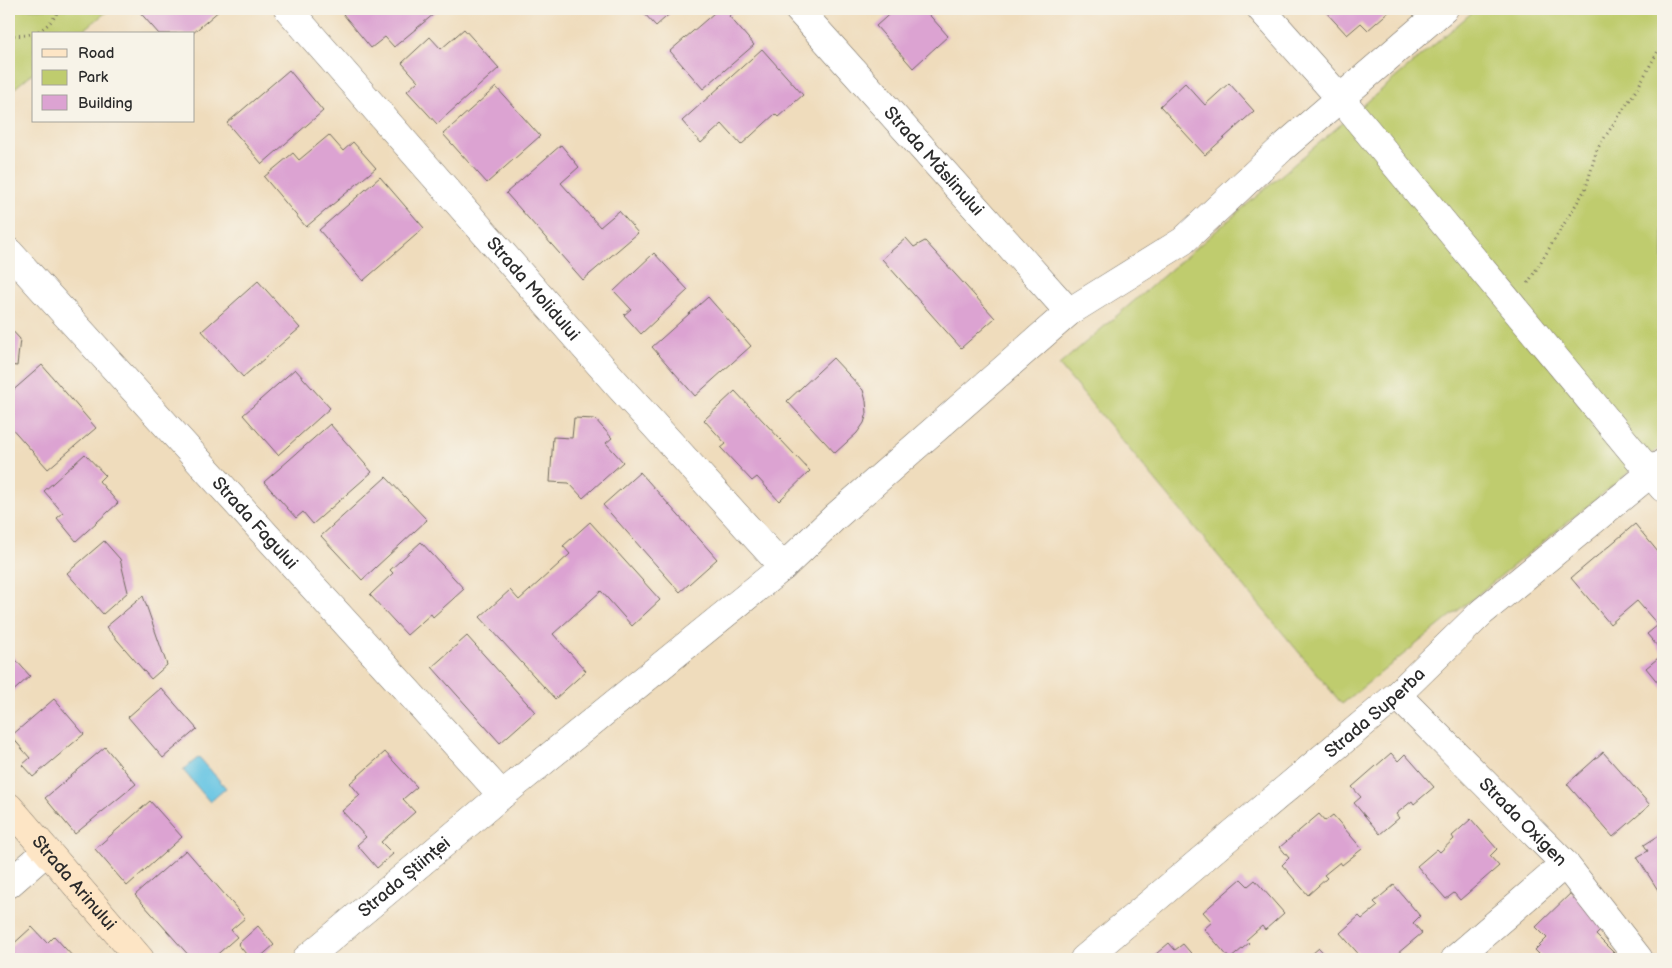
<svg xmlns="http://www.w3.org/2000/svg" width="1672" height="968" viewBox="0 0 1672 968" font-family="'Balsamiq Sans',sans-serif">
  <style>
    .green { fill: #bfcc6e; stroke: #757c4c }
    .water { fill: #65c4e3; stroke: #487887 }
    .building { fill: #dca3d2 }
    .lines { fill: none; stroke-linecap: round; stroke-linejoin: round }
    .street-casing { stroke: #70695e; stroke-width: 29 }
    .secondary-casing { stroke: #70695e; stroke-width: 29 }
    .path { stroke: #70695e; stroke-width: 3; stroke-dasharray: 1 4; stroke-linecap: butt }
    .street { stroke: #fff; stroke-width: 28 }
    .secondary { stroke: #fde5c5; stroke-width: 28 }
    .labels { text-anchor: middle; stroke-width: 4; stroke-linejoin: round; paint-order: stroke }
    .street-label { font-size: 18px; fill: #2b2b2b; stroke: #f7f3e8 }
  </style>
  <rect width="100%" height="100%" fill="#f7f3e8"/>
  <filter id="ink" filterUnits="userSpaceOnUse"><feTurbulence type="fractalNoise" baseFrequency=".02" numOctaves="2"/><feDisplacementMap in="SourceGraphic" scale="10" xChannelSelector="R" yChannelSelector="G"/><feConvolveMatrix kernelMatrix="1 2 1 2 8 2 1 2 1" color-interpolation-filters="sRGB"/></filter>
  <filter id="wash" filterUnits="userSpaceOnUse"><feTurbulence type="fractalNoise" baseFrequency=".0096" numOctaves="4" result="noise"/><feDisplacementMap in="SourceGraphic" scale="20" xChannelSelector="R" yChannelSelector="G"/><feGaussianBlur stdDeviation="1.12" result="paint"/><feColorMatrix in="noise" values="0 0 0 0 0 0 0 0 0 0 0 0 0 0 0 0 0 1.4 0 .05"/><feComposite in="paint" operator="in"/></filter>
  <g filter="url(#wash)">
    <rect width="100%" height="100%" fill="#efdcbc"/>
    <path class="green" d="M9,9H110L79,34H34V72L10,92L9,90Z
      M1476,9H1663V445L1342,704L1059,365Z"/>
    <path class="water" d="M199,757L226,788L210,802L183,770Z"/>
    <g id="blocks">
      <path class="building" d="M137,9H221L192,34H159Z
        M350,9H440L394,47L385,37L371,48L343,14Z
        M640,9H675L656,26Z
        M711,9H738L729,16L754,45L703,89L670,51L714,13Z
        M895,9H924L948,36L913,68L876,26Z
        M1323,9H1392L1368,30L1361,23L1347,35Z
        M464,29L499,68L437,124L407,91L418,81L402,63L430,37L441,49Z
        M762,49L803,95L778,117L775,114L741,145L722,124L701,143L682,121Z
        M289,70L323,111L262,164L227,123Z
        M1185,83L1205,105L1229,83L1254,111L1205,155L1160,106Z
        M496,87L540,136L487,183L443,134Z
        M329,135L343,151L353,142L376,168L306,227L264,177L293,153L299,160Z
        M561,145L579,167L561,183L600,227L619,211L638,233L583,280L506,193Z
        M380,177L424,228L363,281L319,230Z
        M906,238L914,247L925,241L995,318L961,348L882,259Z
        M654,253L688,290L641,334L624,315L631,309L614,291Z
        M258,281L300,328L243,377L202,331Z
        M708,297L751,346L695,396L652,347Z
        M9,327L20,339L17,366L9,365Z
        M833,358L863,390L866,401L867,413L864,423L857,433L835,453L787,401Z
        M42,365L96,428L48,469L9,425V394Z
        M295,369L330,408L278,455L243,415Z
        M735,391L810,471L779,501L757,477L752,481L721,448L726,444L704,420Z
        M574,418L595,419L612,438L606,443L623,462L583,498L569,483L550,482L553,437L572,438Z
        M330,424L372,472L313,524L303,512L296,518L264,482Z
        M85,454L105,475L99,481L118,503L76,541L57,518L63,513L44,491Z
        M640,472L717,559L680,592L603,505Z
        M386,477L427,520L362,580L321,536Z
        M590,522L660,600L632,626L601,591L553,634L586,671L555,699L480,617L510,590L519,600L570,554L563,546Z
        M1635,524L1663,558V653L1647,634L1658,625L1637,601L1610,624L1571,578Z
        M104,541L120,559L128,592L103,614L67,573Z
        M421,542L464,589L433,617L431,614L407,635L370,595L393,573L390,570Z
        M143,596L167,665L151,679L106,627Z
        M467,636L535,712L500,743L432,667Z
        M9,652L30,676L9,695Z
        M1663,654V689L1646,668Z
        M161,688L197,729L163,758L128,717Z
        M54,699L84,734L33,777L22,765L30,758L11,736Z
        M105,747L136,784L75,834L45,798Z
        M385,752L417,787L403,799L415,812L381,842L393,854L377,868L357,845L366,837L342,811L360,795L350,783Z
        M1603,752L1650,805L1613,837L1567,784Z
        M1391,753L1398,761L1405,754L1434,787L1414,804L1412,801L1396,814L1399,818L1380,834L1354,803L1361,797L1352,787Z
        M150,801L182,837L127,886L95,849Z
        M1319,814L1325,821L1333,815L1362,849L1342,865L1340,862L1324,875L1327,878L1308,895L1282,865L1289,858L1280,847Z
        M1471,819L1497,849L1490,856L1499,866L1460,900L1454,893L1446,899L1417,866L1437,849L1440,852L1454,839L1452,836Z
        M1663,833V898L1637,857L1648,851L1644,845Z
        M186,850L245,918L231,930L237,937L212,959H192L135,895Z
        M1241,879L1248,886L1255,880L1284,913L1265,930L1262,926L1246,940L1249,943L1230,959L1204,929L1212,922L1203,912Z
        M1394,885L1420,916L1413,923L1422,933L1391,959H1363L1340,933L1359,916L1362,919L1378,906L1374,902Z
        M1575,889L1608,923L1596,935L1620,959H1544L1535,950L1547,938L1536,927Z
        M258,926L274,945L258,959H250L238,944Z
        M32,927L47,943L54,936L75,959H9V948Z
        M1169,943L1175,950L1183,944L1196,959H1150Z
        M1319,948L1329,959H1306Z"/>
    </g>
  </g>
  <g filter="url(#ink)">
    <use href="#blocks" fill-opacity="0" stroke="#70695e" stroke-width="1"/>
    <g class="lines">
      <defs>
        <g id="street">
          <path id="s1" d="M288,9L616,383L783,567"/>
          <path id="s2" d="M798,9L1069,312"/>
          <path d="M1261,9L1340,98L1663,488"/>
          <path id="s3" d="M9,252L502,795"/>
          <path id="s4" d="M1397,695L1565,864L1639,959"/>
          <path d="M9,884L47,851"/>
          <path id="s5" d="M306,959L502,795L783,567L834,518L1069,312L1183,241L1281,149L1444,9"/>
          <path id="s6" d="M1084,959L1397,695L1482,612L1663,463"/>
          <path d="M1455,959L1565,864"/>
        </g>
        <g id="secondary">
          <path id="s7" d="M9,807L140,959"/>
        </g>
      </defs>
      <use href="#street" class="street-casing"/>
      <use href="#secondary" class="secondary-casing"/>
      <path class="path" d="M9,35C31,38 49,30 59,9
        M1528,283L1586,188L1597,149L1637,89L1663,42"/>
      <use href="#street" class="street"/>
      <use href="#secondary" class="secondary"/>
    </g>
  </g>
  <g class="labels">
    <g class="street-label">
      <text dy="6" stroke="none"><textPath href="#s2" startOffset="204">Strada Măslinului</textPath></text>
      <text dy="6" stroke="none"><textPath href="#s1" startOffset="372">Strada Molidului</textPath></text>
      <text dy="6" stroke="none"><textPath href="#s3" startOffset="366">Strada Fagului</textPath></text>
      <text dy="6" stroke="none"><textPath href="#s6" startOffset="381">Strada Superba</textPath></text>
      <text dy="6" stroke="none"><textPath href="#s4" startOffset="179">Strada Oxigen</textPath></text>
      <text dy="6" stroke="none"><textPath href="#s5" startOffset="128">Strada Științei</textPath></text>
      <text dy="6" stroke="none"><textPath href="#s7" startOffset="100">Strada Arinului</textPath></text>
    </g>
  </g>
  <rect width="1672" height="968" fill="none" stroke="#f7f3e8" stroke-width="30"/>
  <rect x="32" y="32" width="162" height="90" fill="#f7f3e8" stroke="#a5a39c"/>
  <rect x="42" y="49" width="25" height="8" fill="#fde5c5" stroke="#a5a39c"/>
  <text x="78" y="58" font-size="15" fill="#2b2b2b">Road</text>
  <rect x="42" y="70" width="25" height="15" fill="#bfcc6e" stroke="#a5a39c"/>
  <text x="78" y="82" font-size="15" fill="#2b2b2b">Park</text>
  <rect x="42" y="95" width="25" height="15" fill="#dca3d2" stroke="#a5a39c"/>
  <text x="78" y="108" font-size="15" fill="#2b2b2b">Building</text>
</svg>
